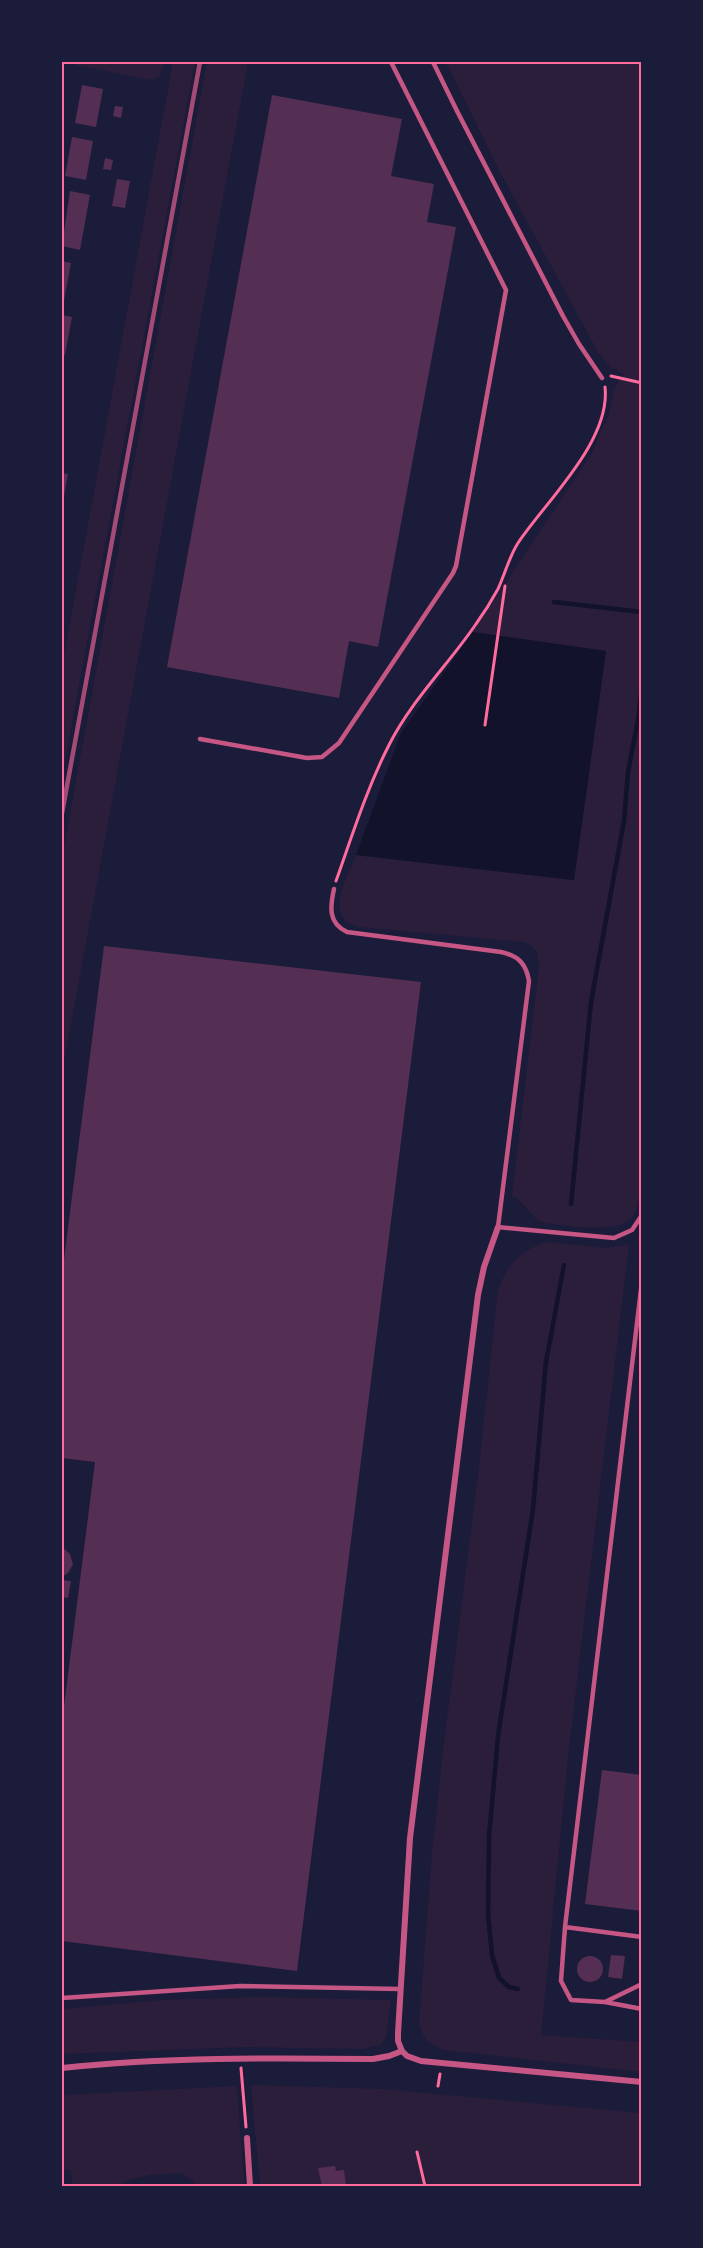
<svg xmlns="http://www.w3.org/2000/svg" width="703" height="2248" viewBox="0 0 703 2248" font-family="Montserrat,sans-serif">
  <style>
    .green { fill: #2a1e3b }
    .water { fill: #12122b }
    .lines { fill: none; stroke-linecap: round; stroke-linejoin: round }
    .stream { stroke: #12122b; stroke-width: 4.5 }
    .building { fill: #542f53 }
    .path { stroke: #ff6b9d; stroke-width: 3 }
    .service { stroke: #c65784; stroke-width: 4.5 }
    .minor { stroke: #c65784; stroke-width: 6 }
    .rail { stroke: #a44b75; stroke-width: 4.5 }
    .neatline { fill: none; stroke: #ff6b9d; stroke-width: 2 }
  </style>
  <rect width="100%" height="100%" fill="#1b1b3a"/>
  <path class="green" d="M75,62H165L159,77L150,80L76,65Z
    M173,62H195L62,777V666Z
    M207,62H248L62,1073V858Z
    M446,62H641L642,1168C640,1182 641,1207 631,1219C616,1234 557,1226 538,1221L517,1198L512,1196L539,967C538,953 537,947 523,942L359,927C322,917 347,879 356,855L574,880L606,651L473,632L592,453L609,414L614,388L624,374L612,368L598,352L500,172Z
    M547,1242L608,1248L629,1244L569,1748L541,2035L641,2042V2072L444,2050C430,2045 423,2039 419,2024L432,1853L443,1751L479,1467L498,1291C505,1266 522,1249 547,1242Z
    M263,1997L391,2000L386,2038L380,2045L361,2049L246,2047L62,2054V2009L162,2000Z
    M251,2085L383,2089L641,2113V2186H260Z
    M237,2086L244,2186H198L191,2179L180,2173L150,2175L128,2180L120,2186H72L71,2170H62V2095Z"/>
  <path class="water" d="M473,632L606,651L574,880L356,855L401,733Z"/>
  <g class="lines">
    <path class="stream" d="M554,602L642,612
      M571,1204L591,1002L624,821L628,772L638,720L642,685
      M518,1989L509,1987L499,1978L492,1955L488,1914L489,1837L498,1736L533,1509L546,1362L564,1265"/>
  </g>
  <path class="building" d="M82,85L103,89L96,127L75,123Z
    M272,95L402,119L391,176L434,184L427,222L456,227L378,647L349,641L339,698L167,667Z
    M115,106L123,107L121,118L113,116Z
    M72,137L93,141L86,180L65,176Z
    M105,158L113,160L111,170L103,169Z
    M117,179L130,181L125,208L112,206Z
    M70,191L90,195L80,250L62,246Z
    M62,261L71,263L64,301L62,300Z
    M62,315L72,317L65,355H62Z
    M62,473L68,474L63,502H62Z
    M104,946L421,982L297,1971L62,1941V1722L95,1462L62,1458V1275Z
    M62,1547L70,1554L73,1564L68,1573L62,1577Z
    M62,1580L71,1581L68,1598L62,1597Z
    M602,1770L642,1775V1911L585,1904Z
    M611,1955L625,1956L622,1979L608,1977Z
    M577 1969a13 13 0 1 1 26 0a13 13 0 1 1-26 0Z
    M335,2166L336,2171L344,2170L346,2186H322L318,2168Z"/>
  <g class="lines">
    <path class="path" d="M611,376L642,383
      M485,725L505,586
      M336,881C352,836 367,788 389,745C411,701 448,665 476,624C484,613 492,600 498,589C505,574 509,557 518,543C546,501 611,441 605,387
      M241,2068L246,2127
      M438,2086L440,2074
      M417,2152L425,2186"/>
    <path class="service" d="M433,62L457,111L563,316L579,344L602,378
      M200,739L307,758L322,757L339,743L453,573L456,566L506,290L391,62
      M334,889C330,907 328,923 347,932L501,952C519,956 526,964 529,981L498,1227L614,1238L632,1230L642,1215
      M642,1281L565,1927L561,1981L571,2000L605,2002L642,1984
      M565,1927L642,1937
      M62,1998L240,1986L400,1989
      M605,2002L642,2009"/>
    <path class="minor" d="M402,2051L398,2041V2033L410,1838L478,1295L484,1267L498,1227
      M62,2068C165,2057 269,2058 373,2059L389,2056L402,2051L407,2056L421,2061L642,2082
      M247,2138L250,2186"/>
    <path class="rail" d="M62,813L200,62"/>
  </g>
  <rect width="703" height="2248" fill="none" stroke="#1b1b3a" stroke-width="126"/>
  <rect x="63" y="63" width="577" height="2122" class="neatline"/>
</svg>
